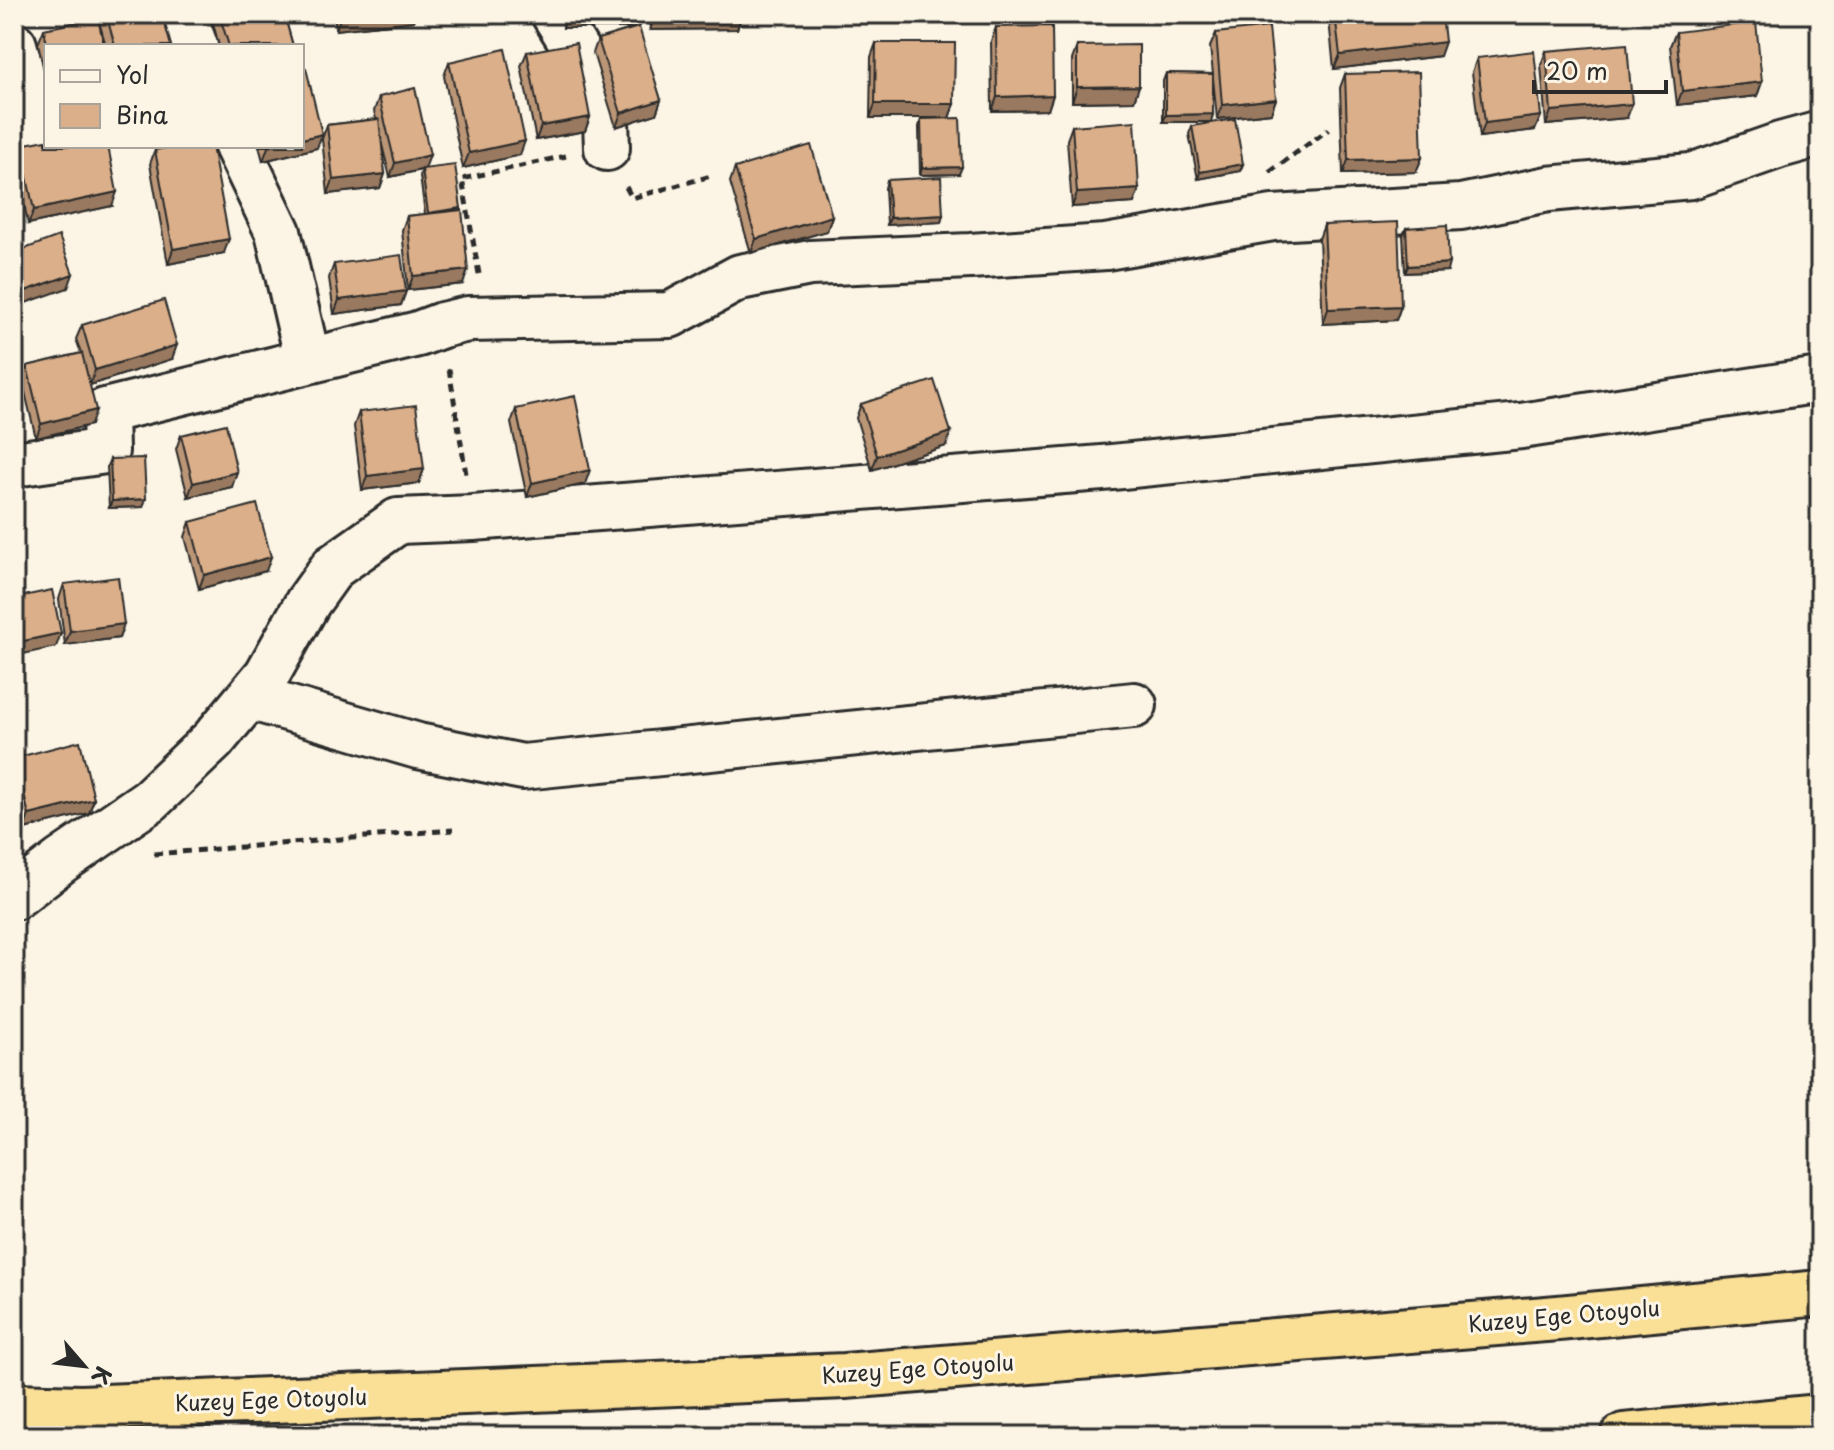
<svg xmlns="http://www.w3.org/2000/svg" width="1834" height="1450" viewBox="0 0 1834 1450" font-family="'Playpen Sans',sans-serif">
  <style>
    .lines { fill: none; stroke-linecap: round; stroke-linejoin: round }
    .minor-casing { stroke: #2b2b2b; stroke-width: 50 }
    .highway-casing { stroke: #2b2b2b; stroke-width: 50 }
    .path { stroke: #2b2b2b; stroke-width: 5; stroke-dasharray: 8 6; stroke-linecap: butt }
    .minor { stroke: #fcf5e5; stroke-width: 44 }
    .highway { stroke: #fadf96; stroke-width: 44 }
    .wall { fill: #bb9677; stroke: #2b2b2b; stroke-width: 2 }
    .shaded-wall { fill: #997a61; stroke: #2b2b2b; stroke-width: 2 }
    .building { fill: #daaf8a; stroke: #2b2b2b; stroke-width: 2 }
    .labels { text-anchor: middle; stroke-width: 6; stroke-linejoin: round; paint-order: stroke }
    .street-label { font-size: 22px; fill: #2b2b2b; stroke: #fcf5e5 }
  </style>
  <rect width="100%" height="100%" fill="#fcf5e5"/>
  <filter id="ink" filterUnits="userSpaceOnUse"><feTurbulence type="fractalNoise" baseFrequency=".0125" numOctaves="2"/><feDisplacementMap in="SourceGraphic" scale="16" xChannelSelector="R" yChannelSelector="G"/><feConvolveMatrix kernelMatrix="1 2 1 2 8 2 1 2 1" color-interpolation-filters="sRGB"/></filter>
  <g filter="url(#ink)">
    <g class="lines">
      <defs>
        <path id="minor" d="M183,14L195,46
          M554,14L577,51L606,121L607,148
          M14,45L35,122L14,127
          M237,146L278,232L308,361
          M14,464L106,451L105,411L418,334L442,325L468,319L670,315L740,277L810,263L970,256L1106,247L1273,218L1461,207L1548,189L1691,176L1780,145L1820,134
          M249,697L418,746L523,767L1134,705
          M14,897L61,861L150,800L213,740L267,675L308,602L333,567L398,521L473,518L1102,468L1521,426L1820,380"/>
        <path id="highway" d="M14,1406L81,1408L845,1376L1558,1318L1820,1293
          M1624,1436L1820,1417"/>
      </defs>
      <use href="#minor" class="minor-casing"/>
      <use href="#highway" class="highway-casing"/>
      <path class="path" d="M1270,172L1329,129
        M626,187L632,198L711,176
        M479,274L462,179L566,156
        M449,369L466,474
        M154,854L453,830"/>
      <use href="#minor" class="minor"/>
      <use href="#highway" class="highway"/>
    </g>
    <path class="wall" d="M97,14H162L171,46H106L98,18L104,46H46V79L38,44L44,29L98,18Z
      M197,14H284L293,46H219L213,23L215,16L198,20Z
      M334,14H416L414,21L336,30Z
      M563,14H643L638,27L661,100L656,114L616,127L593,53L598,39L634,28H563Z
      M650,14H742L737,29L650,30Z
      M1331,14H1442L1440,56L1334,69L1329,20Z
      M996,27L1053,95L1048,110L992,111L991,41Z
      M1676,32L1762,82L1757,96L1677,105L1670,46Z
      M1216,33L1276,99L1271,113L1217,119L1213,78V114L1211,122H1163V81L1166,73L1213,74L1210,47Z
      M876,43L954,104L949,118H870L871,57Z
      M1077,46L1139,86L1134,101L1072,102V60Z
      M1546,51L1627,118L1546,125L1541,65Z
      M527,52L590,117L585,131L536,140L521,66Z
      M1477,58L1541,116L1535,130L1480,137L1472,72Z
      M449,62L520,155L463,168L444,76Z
      M1345,74L1416,172L1343,174L1340,88Z
      M379,97L425,169L461,208L463,284L408,290L402,230L407,216L425,214L420,176L422,170L390,177L381,141L385,174L380,188L328,194L322,139L327,125L376,119L374,111Z
      M921,119L959,174L920,175L919,127Z
      M1072,126L1139,189L1134,203L1072,207L1067,140Z
      M1192,126L1243,164L1240,171L1198,179L1189,134Z
      M20,145L112,206L28,224L15,159Z
      M259,146H302L317,148L263,161Z
      M155,150L224,253L168,264L150,164Z
      M735,168L832,216L827,231L751,253L730,182Z
      M887,180L943,215L941,222L887,225L885,188Z
      M1324,225L1401,306L1396,320L1323,324L1319,239Z
      M1406,228L1447,271L1405,273L1403,235Z
      M334,264L406,291L401,305L334,314L329,278Z
      M82,325L172,359L90,385L91,425L36,438L22,380L27,366L81,353L76,339Z
      M861,404L946,446L872,470L856,418Z
      M516,409L585,484L527,497L511,423Z
      M359,412L424,469L419,483L362,490L354,426Z
      M181,435L232,487L188,497L176,449Z
      M110,459L143,507L109,508L107,466Z
      M190,522L266,571L199,589L185,537Z
      M64,584L124,624L119,638L65,645L59,599Z
      M15,758L94,799L89,813L24,829L14,789Z"/>
    <path class="shaded-wall" d="M201,14H216L215,16L198,20Z
      M360,14H416L414,21L336,30L341,16Z
      M568,14H643L638,28H563Z
      M742,15L737,29L650,30L655,16Z
      M1445,42L1440,56L1334,69L1340,55Z
      M1762,82L1757,96L1677,105L1682,91Z
      M1139,86L1134,101L1072,102L1077,87Z
      M1053,95L1048,110L992,111L997,97Z
      M1276,99L1271,113L1217,119L1222,105Z
      M661,100L656,114L616,127L621,113Z
      M875,104H954L949,118H870Z
      M1632,104L1627,118L1546,125L1551,111Z
      M1213,114L1211,122H1163L1166,115Z
      M1541,116L1535,130L1480,137L1485,123Z
      M590,117L585,131L536,140L541,126Z
      M322,134L317,148L263,161L268,147L273,146H302V139Z
      M525,141L520,155L463,168L469,153Z
      M430,155L425,169L390,177L395,163Z
      M1422,158L1416,172L1343,174L1348,160Z
      M1243,164L1240,171L1198,179L1200,172Z
      M962,167L959,174L920,175L922,168Z
      M385,174L380,188L328,194L333,180Z
      M1139,189L1134,203L1072,207L1077,193Z
      M117,192L112,206L28,224L34,210Z
      M943,215L941,222L887,225L890,218Z
      M832,216L827,231L751,253L756,239Z
      M229,239L224,253L168,264L173,249Z
      M1449,263L1447,271L1405,273L1408,266Z
      M468,270L463,284L408,290L413,276Z
      M73,274L68,288L14,307V295Z
      M406,291L401,305L334,314L339,300Z
      M1401,306L1396,320L1323,324L1328,309Z
      M177,345L172,359L90,385L95,370Z
      M19,405L14,419V406Z
      M96,410L91,425L36,438L41,424Z
      M951,432L946,446L872,470L877,456Z
      M424,469L419,483L362,490L367,476Z
      M590,470L585,484L527,497L532,483Z
      M237,472L232,487L188,497L193,483Z
      M146,499L143,507L109,508L112,501Z
      M271,557L266,571L199,589L204,575Z
      M124,624L119,638L65,645L70,631Z
      M61,633L56,647L14,656V643Z
      M94,799L89,813L24,829L29,815Z"/>
    <path class="building" d="M106,14H162L171,46H115Z
      M219,14H284L293,46H229Z
      M340,14H360L341,16Z
      M655,14H742V15L655,16Z
      M1335,14H1442L1445,42L1340,55Z
      M98,18L104,46H47L44,29Z
      M1756,22L1762,82L1682,91L1676,32Z
      M1052,26L1053,95L997,97L996,27Z
      M639,27L661,100L621,113L598,39Z
      M1269,27L1276,99L1222,105L1216,33Z
      M576,43L590,117L541,126L527,52Z
      M876,43H955L954,104H875Z
      M1627,44L1632,104L1551,111L1546,51Z
      M1139,45V86L1077,87V46Z
      M505,49L525,141L469,153L449,62Z
      M1534,51L1541,116L1485,123L1477,58Z
      M306,68L322,134L302,139V69Z
      M1419,72L1422,158L1348,160L1345,74Z
      M1166,73L1213,74V114L1166,115Z
      M415,88L430,155L395,163L379,97Z
      M960,118L962,167L922,168L921,119Z
      M379,119L385,174L333,180L327,125Z
      M1235,119L1243,164L1200,172L1192,126Z
      M1135,121L1139,189L1077,193L1072,126Z
      M46,140V146H108L117,192L34,210L20,145Z
      M811,145L832,216L756,239L735,168Z
      M178,146H212L229,239L173,249L155,150Z
      M455,165L461,208L428,213L422,169Z
      M941,177L943,215L890,218L887,180Z
      M462,210L468,270L413,276L407,216Z
      M1398,222L1401,306L1328,309L1324,225Z
      M1447,225L1449,263L1408,266L1406,228Z
      M59,236L73,274L14,295V253Z
      M401,255L406,291L339,300L334,264Z
      M164,300L177,345L95,370L82,325Z
      M82,353L96,410L41,424L27,366Z
      M14,376L19,405L14,406Z
      M934,380L951,432L877,456L861,404Z
      M575,396L590,470L532,483L516,409Z
      M416,405L424,469L367,476L359,412Z
      M226,424L237,472L193,483L181,435Z
      M144,458L146,499L112,501L110,459Z
      M257,504L271,557L204,575L190,522Z
      M118,577L124,624L70,631L64,584Z
      M52,590L61,633L14,643V598Z
      M80,741L94,799L29,815L15,758Z"/>
  </g>
  <g class="labels">
    <g class="street-label">
      <text transform="translate(1564 1316) rotate(-5)" y="8">Kuzey Ege Otoyolu</text>
      <text transform="translate(918 1369) rotate(-4)" y="8">Kuzey Ege Otoyolu</text>
      <text transform="translate(271 1400) rotate(-2)" y="8">Kuzey Ege Otoyolu</text>
    </g>
  </g>
  <rect width="1834" height="1450" fill="none" stroke="#fcf5e5" stroke-width="48"/>
  <rect x="24" y="24" width="1786" height="1402" fill="none" stroke="#2b2b2b" stroke-width="3" filter="url(#ink)"/>
  <rect x="44" y="44" width="260" height="104" fill="#fcf5e5" stroke="#a8a49b" stroke-width="2"/>
  <rect x="60" y="70" width="40" height="12" fill="#fcf5e5" stroke="#a8a49b" stroke-width="2"/>
  <text x="116" y="84" font-size="24" fill="#2b2b2b">Yol</text>
  <rect x="60" y="104" width="40" height="24" fill="#daaf8a" stroke="#a8a49b" stroke-width="2"/>
  <text x="116" y="124" font-size="24" fill="#2b2b2b">Bina</text>
  <g transform="translate(84 1366) rotate(118)" stroke="#fcf5e5" stroke-width="6" paint-order="stroke">
  <path d="M0-6L14 30L0 20L-14 30Z" fill="#2b2b2b"/>
  <text y="-12" font-size="22" font-weight="bold" text-anchor="middle" fill="#2b2b2b">K</text>
  </g>
  <path d="M1534 80v12h132v-12" fill="none" stroke="#2b2b2b" stroke-width="4"/>
  <text x="1546" y="80" font-size="24" fill="#2b2b2b" stroke="#fcf5e5" stroke-width="6" paint-order="stroke">20 m</text>
</svg>
